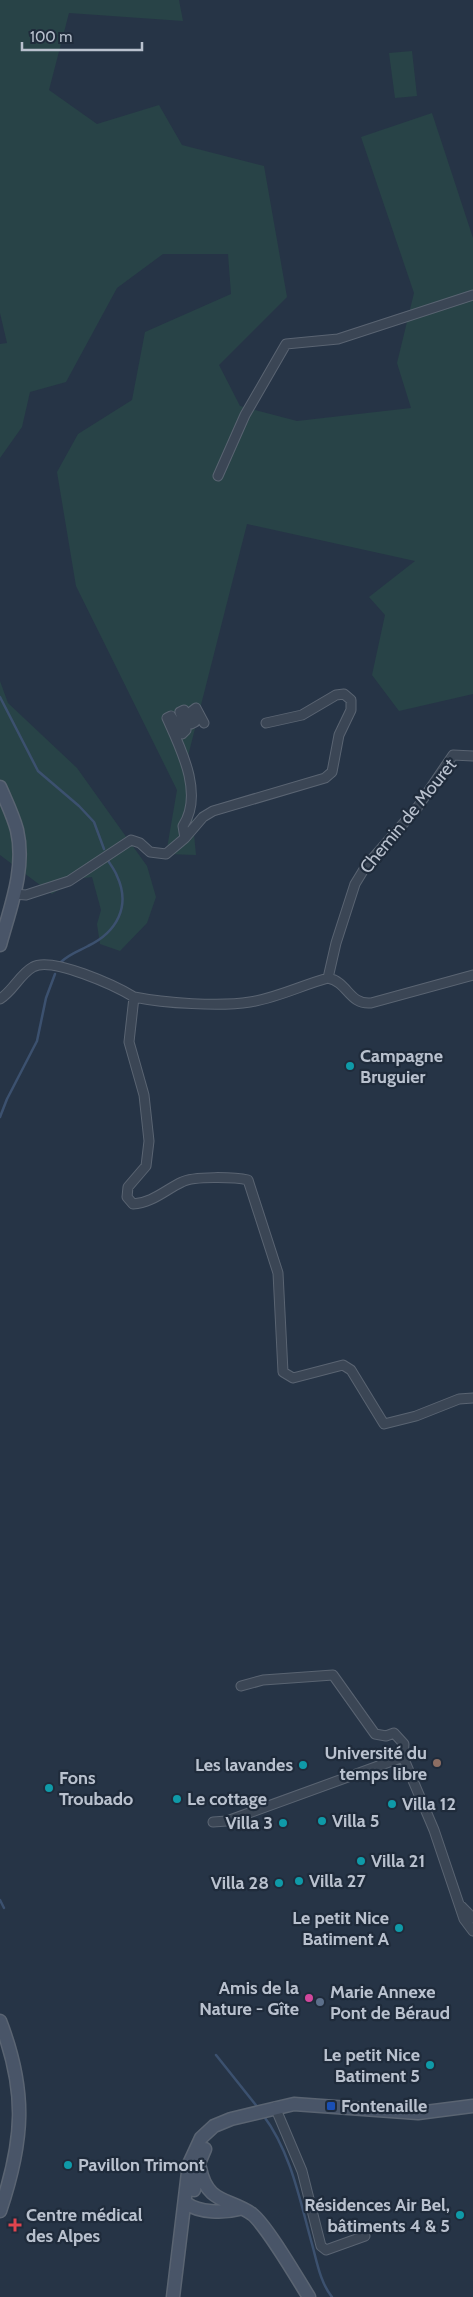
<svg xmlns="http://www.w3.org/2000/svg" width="473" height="2297" viewBox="0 0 473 2297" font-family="Cabin,sans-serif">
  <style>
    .green { fill: #284347 }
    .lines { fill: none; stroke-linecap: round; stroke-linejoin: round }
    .stream { stroke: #3c516f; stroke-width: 2.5 }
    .street-casing { stroke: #5a6472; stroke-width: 11 }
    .secondary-casing { stroke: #5a6472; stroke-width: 15 }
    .street { stroke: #3b4655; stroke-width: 9 }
    .secondary { stroke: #495568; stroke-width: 12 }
    .culture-dot { fill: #0f9aa8; stroke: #1f2b3b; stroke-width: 2 }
    .education-dot { fill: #8d6e63; stroke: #1f2b3b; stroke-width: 2 }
    .hotel-dot { fill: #d1479c; stroke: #1f2b3b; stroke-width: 2 }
    .service-dot { fill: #5c6f8a; stroke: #1f2b3b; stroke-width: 2 }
    .transit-dot { fill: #1a4fb4; stroke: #1f2b3b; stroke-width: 2 }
    .health-dot { fill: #e0444e; stroke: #1f2b3b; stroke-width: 2 }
    .labels { text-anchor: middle; stroke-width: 4.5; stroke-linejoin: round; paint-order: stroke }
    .street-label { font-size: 18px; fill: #b9c1ce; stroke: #1f2b3b }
    .poi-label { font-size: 18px; font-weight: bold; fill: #b9c1ce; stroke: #1f2b3b; text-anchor: start }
  </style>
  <rect width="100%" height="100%" fill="#263446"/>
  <path class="green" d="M0,0H179L183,21L69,13L49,90L97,124L159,105L182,145L264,166L287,297L219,365L240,406L297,421L411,408L397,363L414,293L361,137L432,113L473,238V694L399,711L372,675L385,615L369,597L415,561L247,524L187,760L196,855L166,854L177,790L76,586L57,472L78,434L132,400L145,332L231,294L228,254H163L117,288L66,382L30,392L22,427L0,458V344L7,343L0,313Z
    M412,51L417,96L395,98L389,53Z
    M0,681L8,703L77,768L147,866L156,897L147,923L120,951L100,944L97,924L101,910L92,877L76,879L52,894L0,855Z"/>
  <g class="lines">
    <path class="stream" d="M0,697L38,771L79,806L94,822L104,849
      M61,962C69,954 79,951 88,946C117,932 131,906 117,876C115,870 110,864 107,859
      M0,1117L7,1099L37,1041L46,998L55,974
      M0,1900L4,1908
      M216,2055L259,2109
      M263,2115C291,2152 300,2201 312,2244C317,2262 320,2282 332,2297"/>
    <defs>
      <path id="street" d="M218,476L245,415L286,344L338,339L473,295
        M185,838L203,817L213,811L325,778L332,772L339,735L351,710V700L344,694L336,695L302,715L266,723
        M14,894L26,895L69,881L131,840L140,843L150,852L166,854L185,838L183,826C204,794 181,749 167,718L171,716L182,734L186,730L180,712L184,710L191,724L195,722L192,711L196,708L204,723
        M328,978L336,943L355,884L366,866L417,808L453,755L473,756
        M134,997C164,1003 220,1007 250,1002C277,998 302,985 328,978C348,982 349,1005 371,1003L473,975
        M0,999C13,991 20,974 33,967C51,956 116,986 134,997L129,1042L144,1095L149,1141L146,1166L128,1187L127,1197L133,1204C152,1203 165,1190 182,1182C193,1176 235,1177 248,1180L278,1273L283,1372L293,1378L343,1365L351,1370L384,1424L416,1416L459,1399L473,1398
        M241,1686L263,1680L333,1675L375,1734L386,1736L394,1733L404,1744L403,1757
        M213,1822L227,1821L403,1757L434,1830L464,1919L473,1931
        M461,1906L473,1918
        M275,2107L302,2171L321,2246L326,2250L365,2236"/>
      <path id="secondary" d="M0,787C6,801 13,815 17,830C26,869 10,908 0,945
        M0,2021C27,2091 24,2140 0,2211
        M200,2168C207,2204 229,2198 252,2214C267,2226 297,2278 309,2297
        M194,2190L199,2163L205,2149
        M186,2203C199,2213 224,2213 239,2209
        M173,2297L189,2164L201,2138L214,2126L231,2119L294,2104L418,2113L473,2106"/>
    </defs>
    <use href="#street" class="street-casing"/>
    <use href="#secondary" class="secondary-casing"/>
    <use href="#street" class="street"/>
    <use href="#secondary" class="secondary"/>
  </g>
  <g class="culture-dot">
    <circle cx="350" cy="1066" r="5"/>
    <circle cx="303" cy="1765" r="5"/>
    <circle cx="49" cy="1788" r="5"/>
    <circle cx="177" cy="1799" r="5"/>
    <circle cx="392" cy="1804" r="5"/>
    <circle cx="322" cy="1821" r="5"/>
    <circle cx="283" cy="1823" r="5"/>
    <circle cx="361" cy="1861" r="5"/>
    <circle cx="299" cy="1881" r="5"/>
    <circle cx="279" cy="1883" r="5"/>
    <circle cx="399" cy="1928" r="5"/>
    <circle cx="430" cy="2065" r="5"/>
    <circle cx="68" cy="2165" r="5"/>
    <circle cx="460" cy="2215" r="5"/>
  </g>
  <circle class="education-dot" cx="437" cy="1763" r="5"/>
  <circle class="hotel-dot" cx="309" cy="1998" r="5"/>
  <circle class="service-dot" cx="320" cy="2002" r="5"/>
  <rect class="transit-dot" x="326" y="2101" width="10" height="10" rx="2.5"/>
  <path class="health-dot" d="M12.5 2217.5h5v5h5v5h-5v5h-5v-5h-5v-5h5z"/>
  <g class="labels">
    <g class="street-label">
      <text transform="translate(408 816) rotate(-51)" y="6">Chemin de Mouret</text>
    </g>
    <g class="poi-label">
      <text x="360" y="1062">Campagne<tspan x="360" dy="21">Bruguier</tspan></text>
      <text x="427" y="1759" text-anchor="end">Université du<tspan x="427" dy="21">temps libre</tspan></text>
      <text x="293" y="1771" text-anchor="end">Les lavandes</text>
      <text x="59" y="1784">Fons<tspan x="59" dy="21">Troubado</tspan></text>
      <text x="187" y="1805">Le cottage</text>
      <text x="402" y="1810">Villa 12</text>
      <text x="332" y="1827">Villa 5</text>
      <text x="273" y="1829" text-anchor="end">Villa 3</text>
      <text x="371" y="1867">Villa 21</text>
      <text x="309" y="1887">Villa 27</text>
      <text x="269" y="1889" text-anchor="end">Villa 28</text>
      <text x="389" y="1924" text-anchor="end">Le petit Nice<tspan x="389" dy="21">Batiment A</tspan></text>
      <text x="299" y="1994" text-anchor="end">Amis de la<tspan x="299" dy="21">Nature - Gîte</tspan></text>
      <text x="330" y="1998">Marie Annexe<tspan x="330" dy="21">Pont de Béraud</tspan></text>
      <text x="420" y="2061" text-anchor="end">Le petit Nice<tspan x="420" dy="21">Batiment 5</tspan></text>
      <text x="341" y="2112">Fontenaille</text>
      <text x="78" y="2171">Pavillon Trimont</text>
      <text x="450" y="2211" text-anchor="end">Résidences Air Bel,<tspan x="450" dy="21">bâtiments 4 &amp; 5</tspan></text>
      <text x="26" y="2221">Centre médical<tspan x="26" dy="21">des Alpes</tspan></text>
    </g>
  </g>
  <path d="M22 42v8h120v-8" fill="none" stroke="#b9c1ce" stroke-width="2.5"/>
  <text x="30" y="42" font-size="15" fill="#b9c1ce" stroke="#1f2b3b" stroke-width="4" paint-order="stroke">100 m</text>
</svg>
